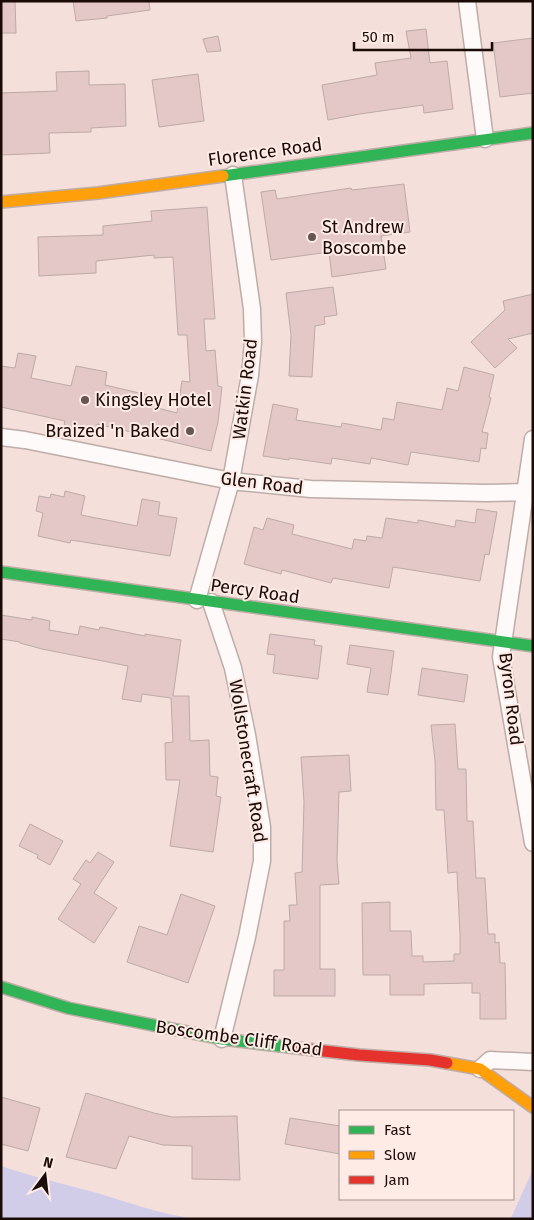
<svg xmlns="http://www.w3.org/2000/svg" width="534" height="1220" viewBox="0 0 534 1220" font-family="'Fira Sans',sans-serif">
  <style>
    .green { fill: #d1cde9 }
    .building { fill: #e4c7c7; stroke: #bcaba9 }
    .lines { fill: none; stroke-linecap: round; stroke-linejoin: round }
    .street-casing { stroke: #beaca7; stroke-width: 19 }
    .fast-casing { stroke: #beaca7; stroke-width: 14 }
    .slow-casing { stroke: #beaca7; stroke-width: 14 }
    .jam-casing { stroke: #beaca7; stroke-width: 14 }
    .street { stroke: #fdfaf9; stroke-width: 16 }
    .fast { stroke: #30b455; stroke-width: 11 }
    .slow { stroke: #ff9f0a; stroke-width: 11 }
    .jam { stroke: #e5322d; stroke-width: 11 }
    .poi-dot { fill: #665551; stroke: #feebe6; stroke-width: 2 }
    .labels { text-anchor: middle; stroke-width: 4; stroke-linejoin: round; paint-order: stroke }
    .street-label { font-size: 18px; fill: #1a0b07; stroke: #feebe6 }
    .poi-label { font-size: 18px; fill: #1a0b07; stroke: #feebe6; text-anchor: start }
  </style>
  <rect width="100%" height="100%" fill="#f4dfda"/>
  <path class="green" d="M1,1166C33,1177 65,1184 97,1193C130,1203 163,1215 198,1219H1Z
    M533,1169V1219H510L511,1218Z"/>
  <path class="building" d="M1,1H15L16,33H1Z
    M73,1H149L150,10L107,16V18L76,21Z
    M426,29L430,63L447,61L453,109L424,113L423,105L360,114L328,120L322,85L377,75L375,63L411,58L406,31Z
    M218,36L221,51L207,52L203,39Z
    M533,38V93L500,97L493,43Z
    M89,71V85L125,84L126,126L91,128V132L49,133L50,153L1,155V93L57,91L56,72Z
    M198,74L204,121L159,127L152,80Z
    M404,184L410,232L381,236L386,269L332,277L329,252L271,260L261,192L275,190L277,199L351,188L352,190Z
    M207,207L215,319H204L206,351L215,350L218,386L222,387L218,422L211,451L97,424L96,431L64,425L65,421L1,407V366L15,368L18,353L36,356L31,378L71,386L76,366L107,372L105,385L148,395L146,405L177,413L182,381L190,382L187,335H178L173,257L154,258V255L96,261V273L39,276L38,237L103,235V226L152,221L151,211Z
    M333,287L337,315L324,317L325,324L315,326L312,377L289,376L291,335L286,293Z
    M533,294V333L508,339L517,348L495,368L471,342L505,310L503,301Z
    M464,367L494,375L489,397L491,398L482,432L488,433L486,449L481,448L479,462L411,452L408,465L371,458L370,464L332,458L331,464L289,458V460L263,456L273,404L298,409L296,420L341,427L342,423L381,430L383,418L394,420L397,402L442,410L447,388L458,391Z
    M65,491L85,496L81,515L137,526L142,499L160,502L158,515L177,518L170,556L71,540L70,543L38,536L43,513L36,511L39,496L50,498L51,494L64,497Z
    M477,509L497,512L489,555L485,554L480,581L393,567L389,588L333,578L331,583L282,570L281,574L244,564L254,527L263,530L267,518L294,525L292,534L352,549L354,539L366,541L367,536L382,538L386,518L418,523V520L455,527L456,520L475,523Z
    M1,615L32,620V617L50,621L49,630L78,635L80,626L99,630L100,627L145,636V634L181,640L173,696H189L190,741L209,740L210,776L218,777L216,796L221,797L213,852L170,846L180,780H166L165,743L173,742L171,698L142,694L141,702L122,699L128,666L42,649L20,643V642L1,639Z
    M270,634L315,640L314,645L322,646L318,679L273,673L275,655L267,654Z
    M350,645L394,651L388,695L367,692L371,668L347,664Z
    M422,668L468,675L464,702L418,695Z
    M455,724L458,769H466L467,821H473L476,878H485L488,934H495V943L499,942L500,963H505L506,1019H480V993H472V983L424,984V995H390V975H363L362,903L390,902V931H411L412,956H423V962L454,961V954H460V934L457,872L448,873L444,810H436L435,761L431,725Z
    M349,755L351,791L339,792L337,860L339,884L320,885V969H335V996H274V970H284V921H290L289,905H297L295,873L302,872L304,802L301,757Z
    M30,824L63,841L50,865L37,858L38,855L19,846Z
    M98,852L114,862L94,893L117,908L94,943L58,919L81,884L73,879L86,860L90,863Z
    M181,894L215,906L188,983L127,962L139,926L167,935Z
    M86,1093L154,1113L172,1117L237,1116L240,1180L192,1179V1146L163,1145L129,1136L116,1169L66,1157Z
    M1,1097L40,1108L28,1151L1,1144Z
    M290,1118L340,1126V1154L285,1144Z"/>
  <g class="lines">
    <defs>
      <path id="street" d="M467,1L485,139
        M1,437L25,440L231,481L311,489L486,493L525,492
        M533,439L501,657L533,843
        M197,600L231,481L250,375L253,342L252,309L233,175
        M211,602L233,668L247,735L262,827V861L247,937L222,1039
        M480,1069L490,1060L533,1062"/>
      <path id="fast" d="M223,176L533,133
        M1,572L533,646
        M1,987L68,1008L222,1039L297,1048"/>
      <path id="slow" d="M1,202L98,193L223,176
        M447,1063L480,1069L533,1107"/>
      <path id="jam" d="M297,1048L359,1055L430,1060L447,1063"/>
    </defs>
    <use href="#street" class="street-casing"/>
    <use href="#fast" class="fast-casing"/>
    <use href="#slow" class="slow-casing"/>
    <use href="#jam" class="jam-casing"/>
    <use href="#street" class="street"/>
    <use href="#fast" class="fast"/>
    <use href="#slow" class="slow"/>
    <use href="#jam" class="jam"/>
  </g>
  <g class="poi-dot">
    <circle cx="312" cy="237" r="5"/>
    <circle cx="85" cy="400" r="5"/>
    <circle cx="190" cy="431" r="5"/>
  </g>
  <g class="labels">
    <g class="street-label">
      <text transform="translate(265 152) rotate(-8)" y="6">Florence Road</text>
      <text transform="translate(245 389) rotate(-83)" y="6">Watkin Road</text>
      <text transform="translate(262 483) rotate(7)" y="6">Glen Road</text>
      <text transform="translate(255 591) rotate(8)" y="6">Percy Road</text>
      <text transform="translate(511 699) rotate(83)" y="6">Byron Road</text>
      <text transform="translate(248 761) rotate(81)" y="6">Wollstonecraft Road</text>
      <text transform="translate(239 1038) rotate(8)" y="6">Boscombe Cliff Road</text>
    </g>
    <g class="poi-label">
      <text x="322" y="233">St Andrew<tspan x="322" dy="21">Boscombe</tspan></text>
      <text x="95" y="406">Kingsley Hotel</text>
      <text x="180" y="437" text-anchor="end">Braized 'n Baked</text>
    </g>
  </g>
  <rect width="534" height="1220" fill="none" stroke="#1a0b07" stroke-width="5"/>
  <rect x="339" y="1110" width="175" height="90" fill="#feebe6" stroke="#a3918d"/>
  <rect x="349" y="1126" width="25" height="8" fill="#30b455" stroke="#a3918d"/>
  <text x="384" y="1135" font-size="15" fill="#1a0b07">Fast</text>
  <rect x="349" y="1151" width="25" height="8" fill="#ff9f0a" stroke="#a3918d"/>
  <text x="384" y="1160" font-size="15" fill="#1a0b07">Slow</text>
  <rect x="349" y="1176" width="25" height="8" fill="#e5322d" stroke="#a3918d"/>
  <text x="384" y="1185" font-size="15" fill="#1a0b07">Jam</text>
  <g transform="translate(45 1175) rotate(15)" stroke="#feebe6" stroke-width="4" paint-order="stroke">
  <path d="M0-4L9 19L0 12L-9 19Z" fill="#1a0b07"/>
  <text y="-8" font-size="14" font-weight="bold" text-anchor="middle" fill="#1a0b07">N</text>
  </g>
  <path d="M354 42v8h138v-8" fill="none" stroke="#1a0b07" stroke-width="2.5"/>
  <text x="362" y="42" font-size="15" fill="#1a0b07" stroke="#feebe6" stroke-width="4" paint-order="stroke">50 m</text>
</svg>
